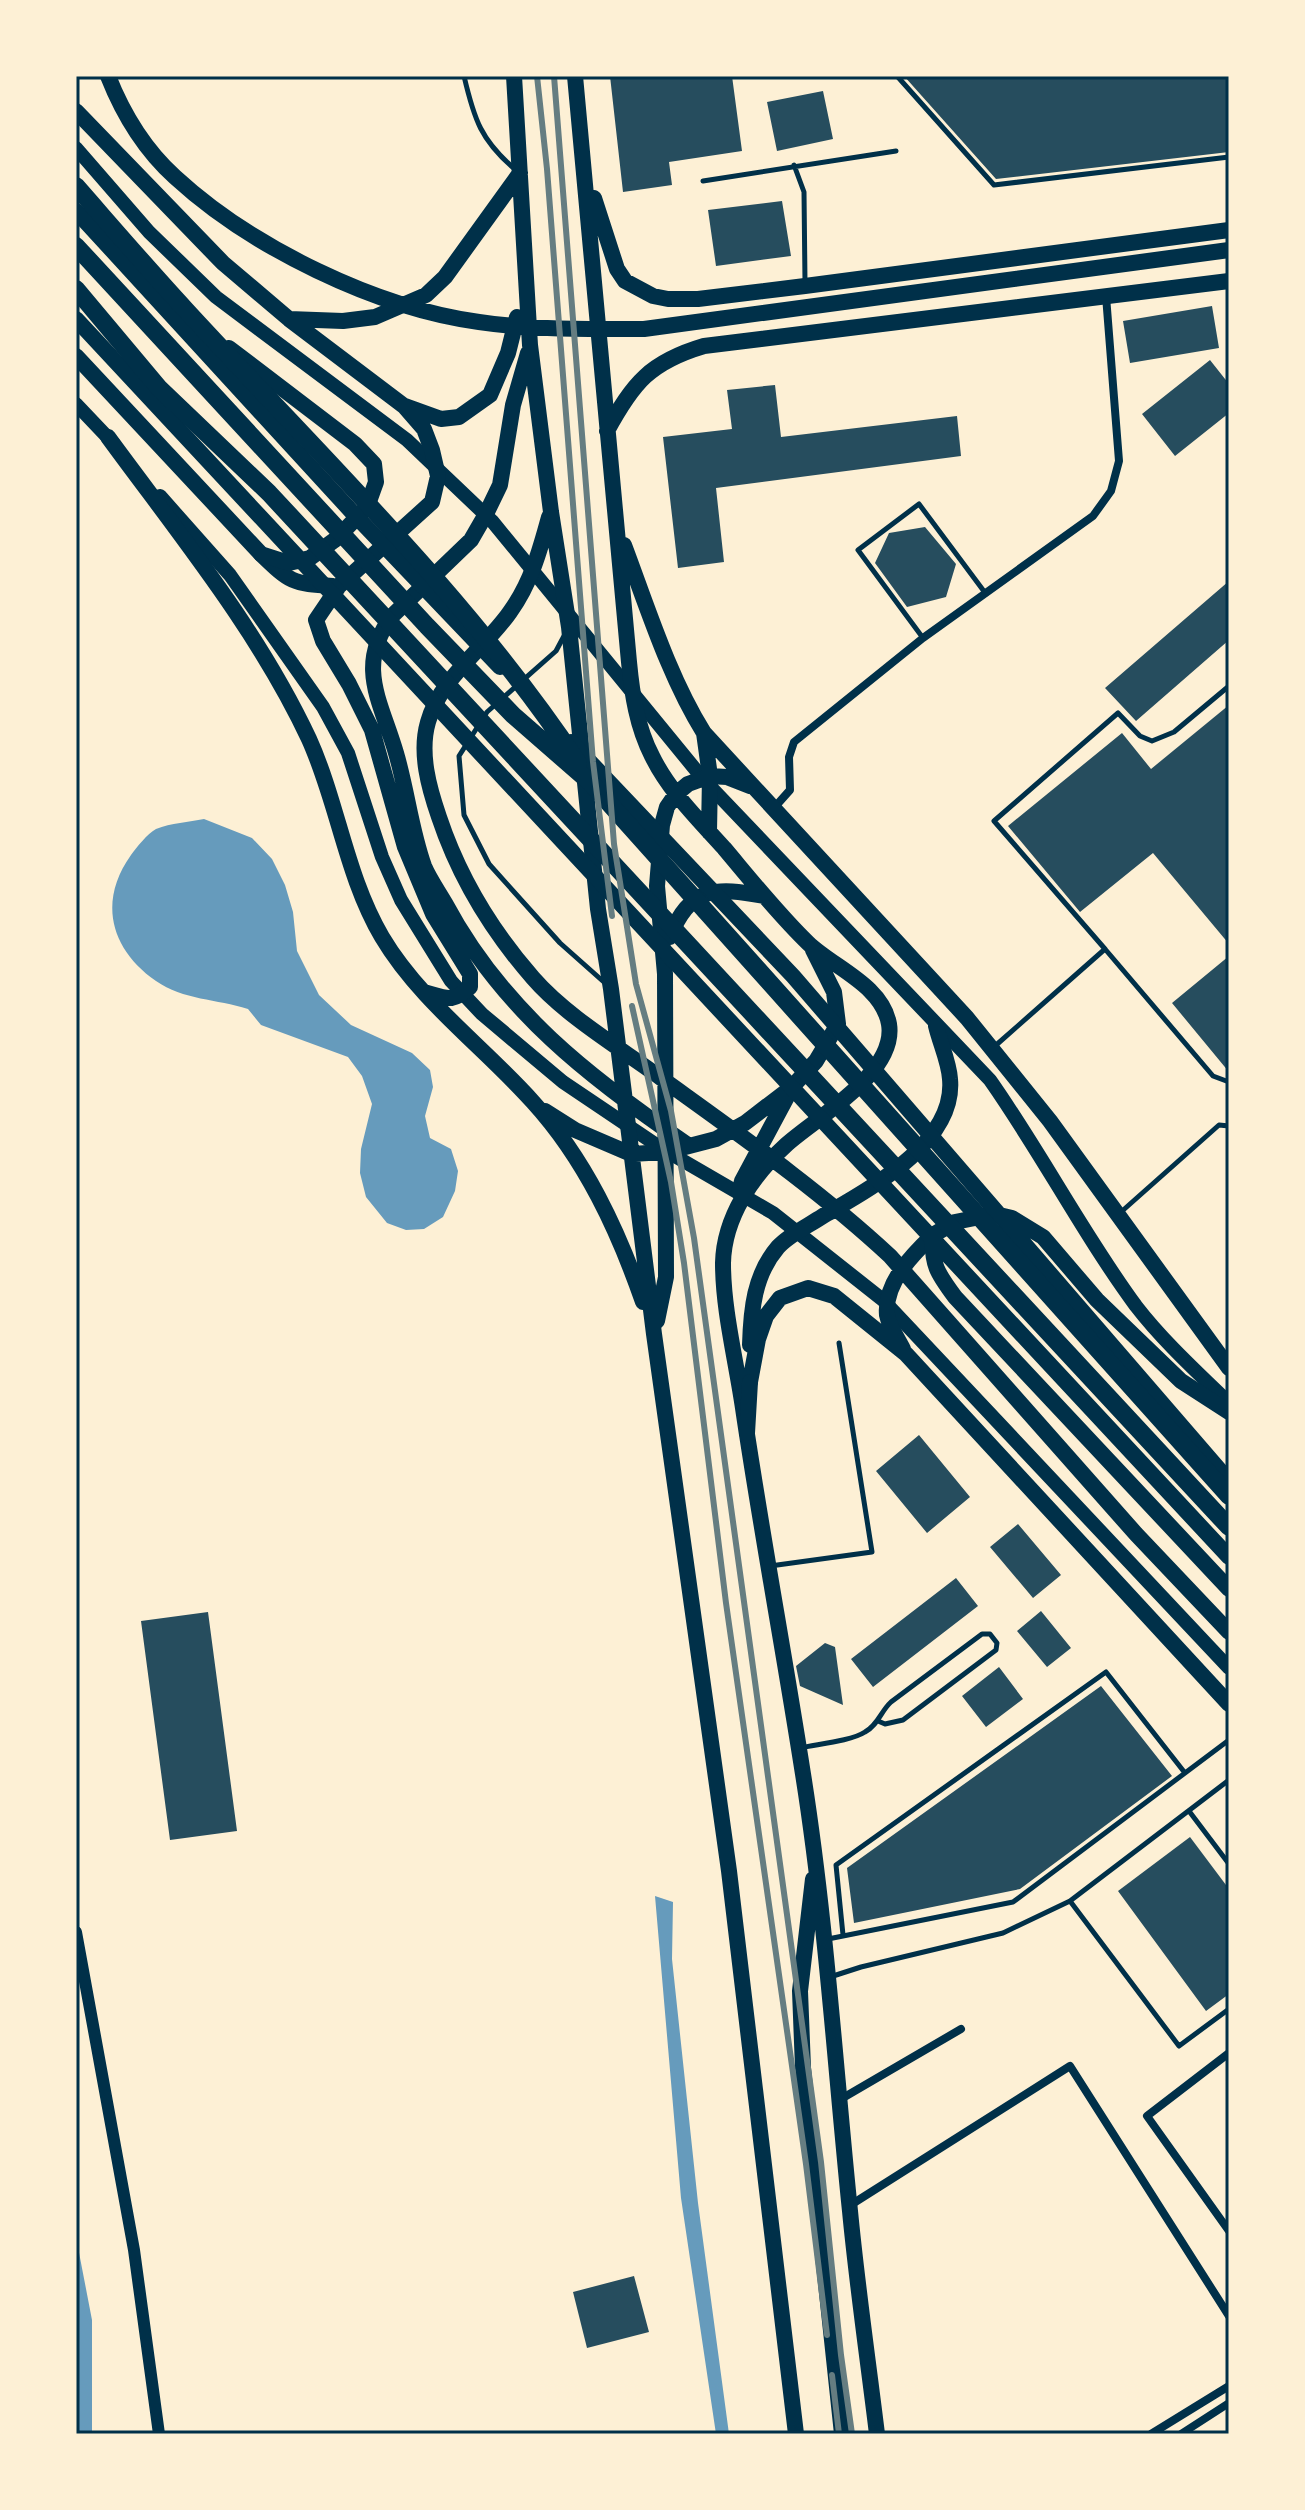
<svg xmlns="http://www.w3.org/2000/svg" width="1305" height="2510" viewBox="0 0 1305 2510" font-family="Overpass,sans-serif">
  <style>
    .water { fill: #669bbc }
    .building { fill: #264d5e }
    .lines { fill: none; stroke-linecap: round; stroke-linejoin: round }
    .service { stroke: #003049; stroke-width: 5 }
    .minor { stroke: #003049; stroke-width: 8 }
    .tertiary { stroke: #003049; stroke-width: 12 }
    .secondary { stroke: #003049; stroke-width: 14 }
    .primary { stroke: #003049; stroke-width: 16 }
    .trunk { stroke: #003049; stroke-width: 16 }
    .motorway { stroke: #003049; stroke-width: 18 }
    .rail { stroke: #657d81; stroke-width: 6 }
    .neatline { fill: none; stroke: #003049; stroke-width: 3 }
  </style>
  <rect width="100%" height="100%" fill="#fdf0d5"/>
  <path class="water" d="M204,819L252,838L272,859L285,885L293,912L297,951L319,995L351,1025L412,1053L430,1070L433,1087L425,1116L430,1138L451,1149L458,1171L455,1191L443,1217L424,1229L406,1230L387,1223L366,1197L360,1173L361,1149L372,1104L362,1076L348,1057L261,1025L248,1009C217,999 183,1000 156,981C110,949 98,901 131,855C137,847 147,834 156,829C171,823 189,822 204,819Z
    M655,1896L673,1902L672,1959L698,2203L729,2434H716L681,2198Z
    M76,2237L92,2320V2434H77L79,2421Z"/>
  <path class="building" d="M610,76H732L742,151L669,162L672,185L623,192Z
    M904,76H1229V152L996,179Z
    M823,91L833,139L777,151L767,102Z
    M782,201L791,256L716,266L708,210Z
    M1212,306L1219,348L1130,363L1123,321Z
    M1210,360L1229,384V413L1175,456L1142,414Z
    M775,385L781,437L957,416L961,456L716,488L724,562L678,568L663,437L732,429L727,390Z
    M925,527L956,564L946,597L907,607L875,563L889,533Z
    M1229,581V640L1136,721L1105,688Z
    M1229,705V944L1153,853L1080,912L1008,826L1122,733L1151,769Z
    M1229,956V1072L1172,1003Z
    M919,1435L970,1497L927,1533L876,1471Z
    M1018,1524L1061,1575L1033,1598L990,1547Z
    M956,1578L978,1606L873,1687L851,1659Z
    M1041,1611L1071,1648L1047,1667L1017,1631Z
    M208,1612L237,1831L170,1840L141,1621Z
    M825,1643L835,1647L843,1705L800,1686L796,1666Z
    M999,1667L1023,1699L986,1727L962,1696Z
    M1101,1686L1172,1776L1020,1889L854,1923L847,1868Z
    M1190,1837L1229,1889V1994L1206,2011L1118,1891Z
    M634,2276L649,2332L587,2348L573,2292Z"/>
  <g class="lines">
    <path class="service" d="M464,76C474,119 481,141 516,170
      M897,76L994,185L1229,157
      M794,165L804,192L805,282
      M703,181L896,151
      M564,636L556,651L487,712L459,756L464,815L489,864L560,943L605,983
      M923,638L858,550L919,504L986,594
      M1105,949L1213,1076L1229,1082
      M995,1046L1105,949L994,821L1118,713L1140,736L1152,741L1174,732L1229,686
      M1121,1212L1219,1125L1229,1126
      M770,1566L872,1552L839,1343
      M800,1748C818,1744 851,1741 865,1732C878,1725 881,1711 891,1702L982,1634H990L997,1643L996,1650L903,1720L885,1724L878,1721
      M1189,1811L1229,1864
      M1070,1901L1179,2046L1229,2009
      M843,1935L836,1865L1106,1672L1185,1773
      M828,1939L1013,1902L1229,1740
      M830,1977L861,1967L1003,1933L1070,1901L1229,1780"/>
    <path class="minor" d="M774,808L790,790L789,757L794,742L923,638L1093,516L1111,491L1119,461L1106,296
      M1229,2053L1147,2116L1229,2231
      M841,2099L961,2029
      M849,2206L1070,2066L1229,2316
      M1151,2434L1229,2386
      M1181,2434L1229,2403"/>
    <path class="tertiary" d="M76,1932L134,2250L159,2434"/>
    <path class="secondary" d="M76,148L149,232L216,297L407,440L492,521L704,780L990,1080C1042,1154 1083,1234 1136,1306C1163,1341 1197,1372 1229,1403
      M76,404L114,444
      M160,496L230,575L323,707L348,753L382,857L401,900L451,981L482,1014L563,1082L661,1148L773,1213L883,1300L1229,1668"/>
    <path class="primary" d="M108,76C123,114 144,149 175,177C251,247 376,308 479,322C534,330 589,329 644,329L1229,250
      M514,76L530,345L551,512L569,627L598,909L611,989L654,1334L729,1871L796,2434
      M575,76L629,662C632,694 637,727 652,756C669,791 698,819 724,848C751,880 778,914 808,943C834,968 882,985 889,1024C897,1073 817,1117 786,1145C753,1175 724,1217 723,1263C723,1310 736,1360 743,1408C761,1530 784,1652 803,1774C826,1919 835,2065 850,2211C857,2285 868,2360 877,2434
      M76,111L223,263L289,319L404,406L424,429L432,450L438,476L432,502L339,586L316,620L323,641L349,684L372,730L405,847L433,914L470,974V987C452,1004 446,998 424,992
      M594,198L617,269L625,281L653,296L668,299H698L805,286L1229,230
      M289,319L343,321L375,317L426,295L445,277L520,173
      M528,353L513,405L500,485L486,514L471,540L392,616C355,666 381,701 396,753C407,790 411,830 424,866C429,878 438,891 445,903C502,1010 590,1078 688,1145
      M405,406L441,419L459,417L490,395L508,353L517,317
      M607,431C633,383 650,362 704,346L1229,281
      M108,437C179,534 258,630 309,739C338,803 346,876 382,937C420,1001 484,1047 533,1102C585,1159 618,1230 643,1302
      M549,517C540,550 531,583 510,612C485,648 440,678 428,722C419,753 429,788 439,817C459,877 491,930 533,978C566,1016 620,1048 661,1078C740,1135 819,1190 890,1256L1136,1534L1229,1632
      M624,545C647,606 669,677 704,733L967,1018L1050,1121L1229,1368
      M261,554C290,582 292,584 333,586
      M704,733L710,776L709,832
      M670,937C689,886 717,887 764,896
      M545,1111L575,1130L631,1154L666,1152L716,1139L745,1123L792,1087L816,1061L838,1024L834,992L813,950
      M739,1192L742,1181L788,1095
      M657,1321L666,1277L665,974L657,886L662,825L667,807L676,794L688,784L710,776L727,777L750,786
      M750,1345C751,1310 754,1275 778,1247C790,1234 808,1226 823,1216C869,1189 956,1143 950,1079C949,1062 940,1043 936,1026
      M903,1349C898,1339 889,1326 887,1315C884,1283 912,1255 933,1235
      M750,1382L758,1339L766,1316L780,1298L808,1288L834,1296L906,1354L1229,1704
      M813,1879L800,1991L803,2068L842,2434"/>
    <path class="trunk" d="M76,211L352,512L500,667
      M76,319L1229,1557
      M76,356L261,554L289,563L310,558L336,539L367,507L376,482L374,464L355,444L229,348
      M571,742L793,976L1229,1481
      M1229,1412L1181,1381L1097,1300L1043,1237L1012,1218L995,1214L955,1222L933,1235C931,1265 938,1274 955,1297L1229,1589
      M747,1433L750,1382"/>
    <path class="motorway" d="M76,186C112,227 148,269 185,309C320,456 467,596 578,763
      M76,246L427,626L513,715L591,783L1229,1496
      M76,289L159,388L269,493L1229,1527"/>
    <path class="rail" d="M537,76L547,169L593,762L612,916
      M554,76L614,844L636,984L671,1111L694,1238L821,2162L841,2355L852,2434
      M632,1006L671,1182L684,1263L726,1603L806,2164L827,2335
      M832,2375L839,2434"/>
  </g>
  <rect width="1305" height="2510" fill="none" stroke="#fdf0d5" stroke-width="156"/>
  <rect x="78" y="78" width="1149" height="2354" class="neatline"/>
</svg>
